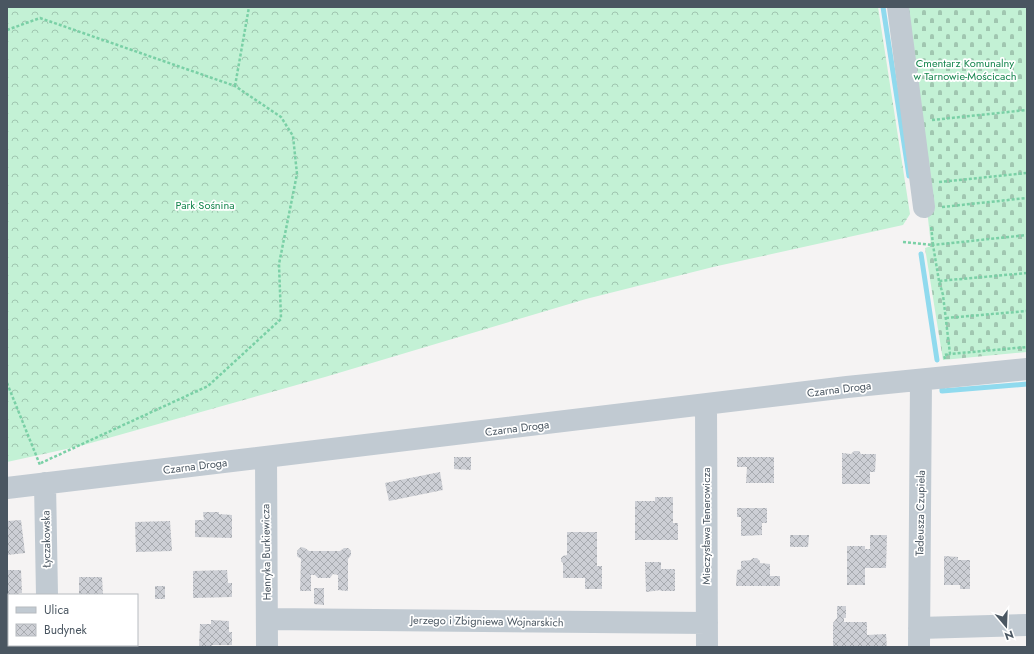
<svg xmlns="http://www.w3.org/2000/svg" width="1034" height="654" viewBox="0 0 1034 654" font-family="Jost,sans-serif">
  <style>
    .forest { fill: url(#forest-crowns) }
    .cemetery { fill: url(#cemetery-stones) }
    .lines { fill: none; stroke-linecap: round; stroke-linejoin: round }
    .stream { stroke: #90daee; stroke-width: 5 }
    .building { fill: url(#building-cross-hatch) }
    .path { stroke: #7ad0a6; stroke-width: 2.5; stroke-dasharray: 3 2; stroke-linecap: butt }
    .minor { stroke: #c1cad2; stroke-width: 22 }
    .labels { text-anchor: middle; stroke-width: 3.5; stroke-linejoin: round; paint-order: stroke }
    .park-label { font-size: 11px; fill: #17864f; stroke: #fff }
    .street-label { font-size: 11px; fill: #4a5661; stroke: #fff }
  </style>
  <defs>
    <pattern id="forest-crowns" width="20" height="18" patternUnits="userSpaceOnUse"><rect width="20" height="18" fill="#c3f1d5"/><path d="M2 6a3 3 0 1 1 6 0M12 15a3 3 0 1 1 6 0" fill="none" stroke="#a0c6b0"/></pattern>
    <pattern id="cemetery-stones" width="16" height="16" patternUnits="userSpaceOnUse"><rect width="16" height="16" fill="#c3f1d5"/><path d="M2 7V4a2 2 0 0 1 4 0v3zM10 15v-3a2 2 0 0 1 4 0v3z" fill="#a0c6b0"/></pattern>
    <pattern id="building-cross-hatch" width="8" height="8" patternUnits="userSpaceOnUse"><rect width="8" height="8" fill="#cdcfd5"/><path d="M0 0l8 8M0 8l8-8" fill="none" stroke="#a8abb0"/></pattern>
  </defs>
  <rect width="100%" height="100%" fill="#f5f3f3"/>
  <path class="forest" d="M7,7H878L910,214L903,225L713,267L586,299L325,377L80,446L7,462Z"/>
  <path class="cemetery" d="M892,7H1027V352L943,360L925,248L931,246L927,209Z"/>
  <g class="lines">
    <path class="stream" d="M883,7L909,176
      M921,254L937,360
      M942,387V391L1027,384"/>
  </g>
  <path class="building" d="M854,451H859L861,454H876L875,472H870V484H842V453L851,454Z
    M454,457H471V470L454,469Z
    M737,457H774V483H746L747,467H737Z
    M440,472L443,490L389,501L385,483Z
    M655,497H673V523H678V540H635V501H655Z
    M737,508H767V523H762V535L741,536V517H737Z
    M203,512H219V514L232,515V538L195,537V520H204Z
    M21,520L25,553L7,555V521Z
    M170,521L172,551L136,552L135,522Z
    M567,532H597V566H602V589H585V578H563V563L561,561V558L563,556L567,555Z
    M790,535H809L808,547H790Z
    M870,535H887L886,568H865V585H847V546H865V549H870Z
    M301,547L305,548L309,551H340L344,548H348L351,551V555L348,559V591L338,590V575L333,574L330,578H318L315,575H311V591H300L301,559L297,556V551Z
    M944,556L958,557V560H970V589H960V585H944Z
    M753,558H757L760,561V563L770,564V576H780V586H736L737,570L741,569V561L751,560Z
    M645,562H661V569H675V591H660L661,590L646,592Z
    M7,570H21L22,593H19V595H9V603H7Z
    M227,570L228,583H232V597L193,598V571Z
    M79,577H102L103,595H79Z
    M155,586H165V599H155Z
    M314,588H324V605L314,604Z
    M837,606H846V618H844V622H867V635L886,634L887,647H833V623L837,618Z
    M211,620L229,621V632H232V645H212V647H199L200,624H211Z
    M7,634H9V645H22V647H7Z
    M85,645H105V646L85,647Z"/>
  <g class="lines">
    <path class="path" d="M7,30L40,18L235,86L281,117L293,136L297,174L279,264L281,319L208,386L41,463
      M235,86L249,7
      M932,120L1027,110
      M939,182L1027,173
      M942,207L1027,198
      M903,242L933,245L931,225
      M1027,273L939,281L943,295L950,354L1027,347
      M939,281L933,245L1027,235
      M946,318L1027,311
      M945,359L944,355L950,354
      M7,383L40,465"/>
    <path class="minor" d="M898,7L924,207
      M706,405L707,647
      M266,457L267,647
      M45,483L47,595
      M7,488L847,387L1027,369
      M267,619L707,623
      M919,628L1027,625
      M48,645V647
      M919,647L921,380"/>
  </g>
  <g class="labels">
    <g class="park-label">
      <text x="965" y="67">Cmentarz Komunalny<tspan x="965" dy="13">w Tarnowie-Mościcach</tspan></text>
      <text x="205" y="209">Park Sośnina</text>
    </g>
    <g class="street-label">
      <text transform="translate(839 389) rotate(-7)" y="4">Czarna Droga</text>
      <text transform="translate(517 428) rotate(-7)" y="4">Czarna Droga</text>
      <text transform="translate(195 466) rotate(-7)" y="4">Czarna Droga</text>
      <text transform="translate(920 513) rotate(-89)" y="4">Tadeusza Czupiela</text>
      <text transform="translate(706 526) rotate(-90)" y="4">Mieczysława Tenerowicza</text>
      <text transform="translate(46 539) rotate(-91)" y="4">Łyczakowska</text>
      <text transform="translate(266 552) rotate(-91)" y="4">Henryka Burkiewicza</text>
      <text transform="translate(487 621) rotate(1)" y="4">Jerzego i Zbigniewa Wojnarskich</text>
    </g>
  </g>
  <rect width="1034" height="654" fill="none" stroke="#4a5661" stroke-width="16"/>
  <rect x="8" y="594" width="130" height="52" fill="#ffffff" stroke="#b7bbc0"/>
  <rect x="16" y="607" width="20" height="6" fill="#c1cad2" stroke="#b7bbc0"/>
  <text x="44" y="614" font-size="12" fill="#4a5661">Ulica</text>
  <rect x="16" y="624" width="20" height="12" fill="url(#building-cross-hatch)" stroke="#b7bbc0"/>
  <text x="44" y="634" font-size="12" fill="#4a5661">Budynek</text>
  <g transform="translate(1006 626) rotate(161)" stroke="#ffffff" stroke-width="3" paint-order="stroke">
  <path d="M0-3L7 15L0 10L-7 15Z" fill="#4a5661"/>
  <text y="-6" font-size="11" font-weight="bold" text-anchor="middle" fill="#4a5661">N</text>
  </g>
</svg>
